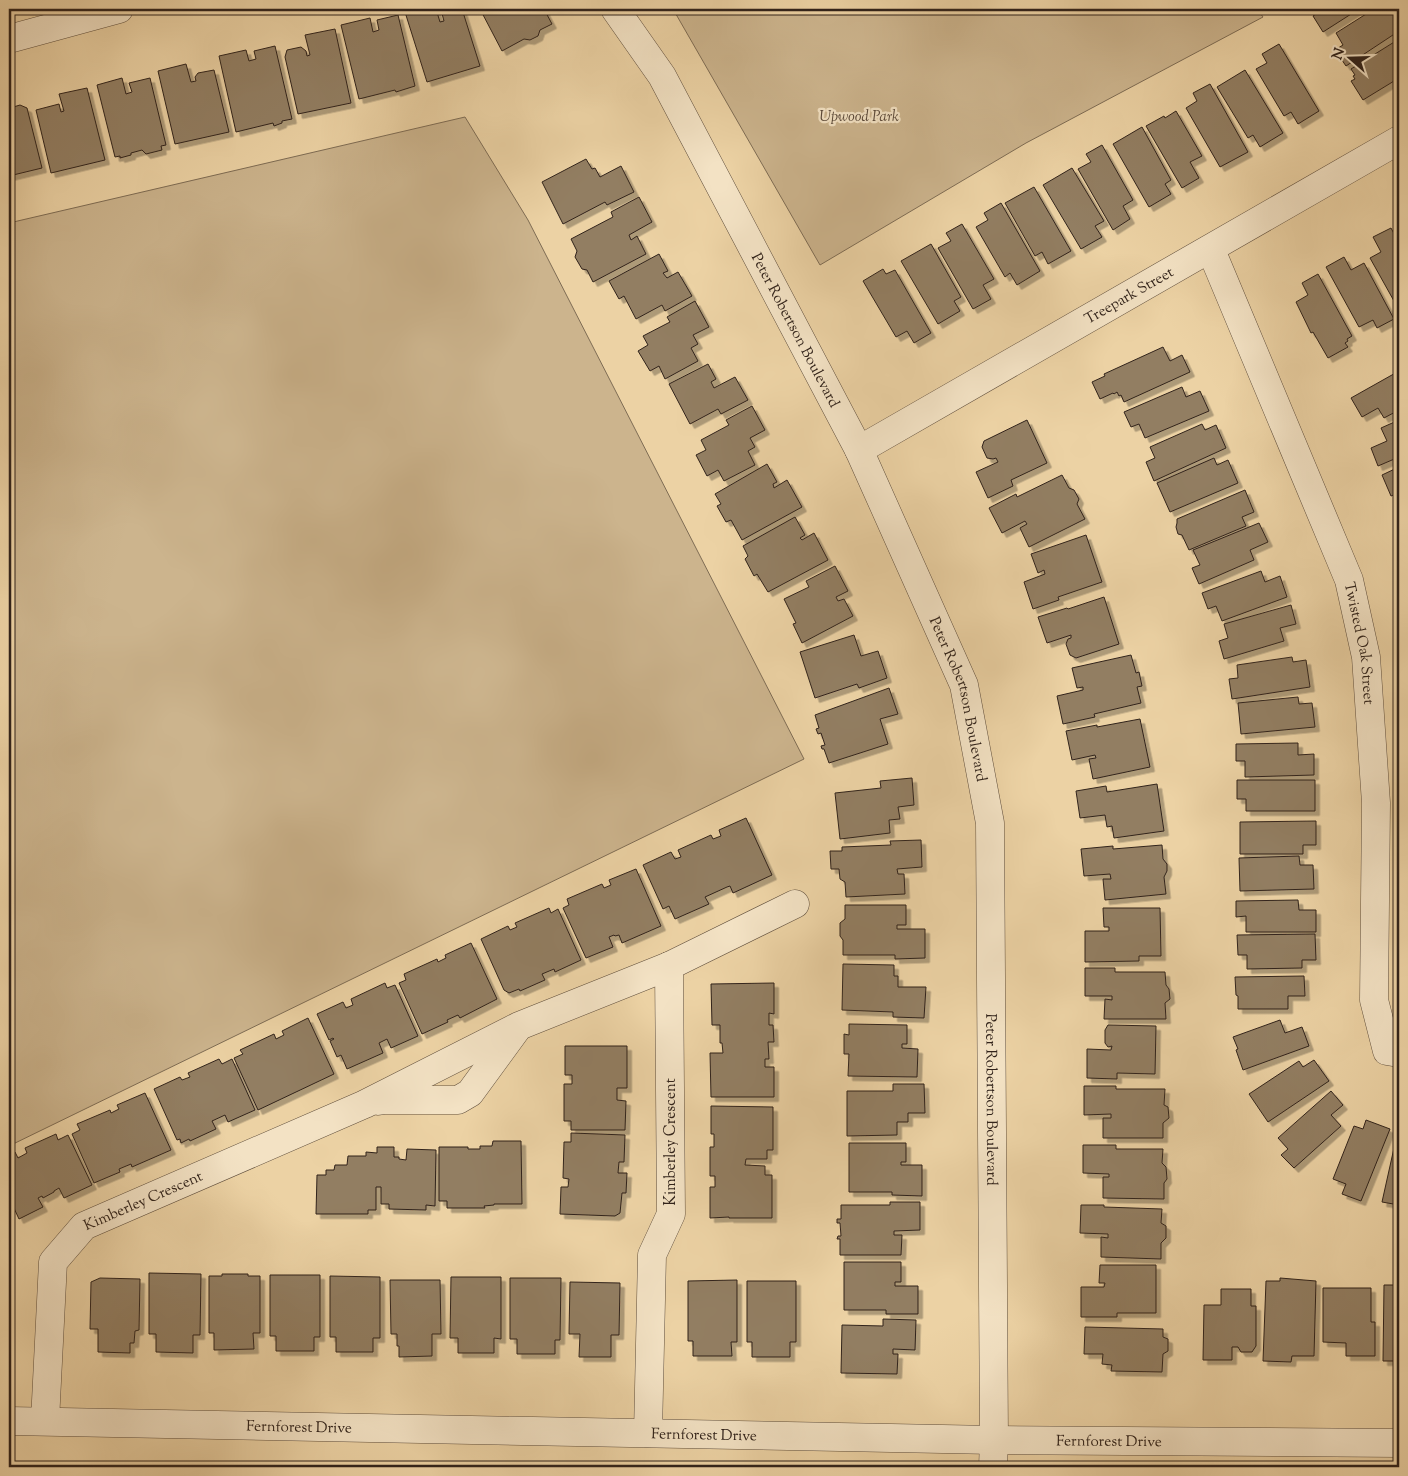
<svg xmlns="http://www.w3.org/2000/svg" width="1408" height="1476" viewBox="0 0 1408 1476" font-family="'Sorts Mill Goudy',serif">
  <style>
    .green { fill: #ccb48d; stroke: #7e6c54 }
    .building { fill: #927e62; stroke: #31231b; filter: url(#shadow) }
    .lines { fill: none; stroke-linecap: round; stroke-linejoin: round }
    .minor-casing { stroke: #604f3d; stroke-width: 29 }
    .minor { stroke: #f3e2c4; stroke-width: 28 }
    .labels { text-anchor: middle; stroke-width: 4.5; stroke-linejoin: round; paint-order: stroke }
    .park-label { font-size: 15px; font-style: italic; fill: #584738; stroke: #f3e2c4 }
    .street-label { font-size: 15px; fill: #31231b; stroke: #f3e2c4 }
  </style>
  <defs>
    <filter id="shadow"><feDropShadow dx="4.5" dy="4.5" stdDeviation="0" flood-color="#0004"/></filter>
  </defs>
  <rect width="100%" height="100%" fill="#ecd2a4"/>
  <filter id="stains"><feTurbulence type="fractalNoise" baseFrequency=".004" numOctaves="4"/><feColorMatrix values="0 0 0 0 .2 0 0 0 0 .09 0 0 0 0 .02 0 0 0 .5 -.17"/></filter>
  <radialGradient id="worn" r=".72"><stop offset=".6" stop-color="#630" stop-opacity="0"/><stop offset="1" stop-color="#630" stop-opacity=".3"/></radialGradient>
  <path class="green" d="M673,9H1257L1263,17L1026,143L820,265Z
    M465,117L528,220L804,759L9,1146V223Z"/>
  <path class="building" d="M415,9H436L440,22L444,21L441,10L446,9H462L480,66L427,82L405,12Z
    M480,9H544L552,24L540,30L538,36L530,40L524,39L502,51Z
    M1321,9H1359L1323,32L1313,16L1322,10Z
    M1374,9H1399V31L1346,66L1335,50L1343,45L1336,33Z
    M398,15L415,86L396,92L395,90L359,99L341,25L370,18L373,32L379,30L377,20Z
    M335,29L351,103L298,114L285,57L287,50L301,47L306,51L307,56L310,55L305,35Z
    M1399,39V78L1363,100L1351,81L1355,79L1353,76L1355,75L1351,69Z
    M1279,44L1319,111L1298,124L1291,112L1284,116L1256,69L1267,63L1262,54Z
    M275,46L292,119L282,121V123L274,126L273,123L236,132L219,56L246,50L249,61L256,59L254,51Z
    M186,64L191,82L196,81L195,77L198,73L214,70L229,132L175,144L158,71Z
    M1245,70L1283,133L1260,147L1253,135L1248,138L1217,87Z
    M122,78L126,94L132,92L129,83L150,78L166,145L161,146L162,150L146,154L142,150L131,153V155L120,158V156L115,157L97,85Z
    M1210,84L1248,152L1220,167L1186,108L1197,101L1193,93Z
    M87,88L105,160L51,173L36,110L59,104L61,112L64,111L59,94Z
    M20,105L27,108L42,168L9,176V110L10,108Z
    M1176,111L1202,156L1190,162L1199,178L1182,188L1146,126L1164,116L1165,118Z
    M1142,127L1171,180L1165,184L1171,194L1149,207L1113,144Z
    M1102,145L1133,200L1123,206L1130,219L1113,230L1078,169L1091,162L1086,154Z
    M586,159L592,169L595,168L600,177L621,166L634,192L607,205L605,202L563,224L542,182Z
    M1072,168L1104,221L1095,226L1102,237L1081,249L1043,185Z
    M1034,187L1071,251L1048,264L1042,252L1035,256L1005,203Z
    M639,197L652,222L629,235L631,240L637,236L646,254L593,282L587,270L582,269L575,257L577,251L571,239L613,217L611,212Z
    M1001,203L1040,271L1017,285L1010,273L1005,277L976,227L988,220L984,213Z
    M962,224L994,279L983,285L991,299L973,309L938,248L951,241L946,233Z
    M1391,228L1399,243V310L1370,258L1381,252L1373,237Z
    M931,244L961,297L954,301L960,311L938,324L901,261Z
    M659,254L668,271L663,273L667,278L678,272L692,296L665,311L662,305L636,319L624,296L619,299L609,281Z
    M1344,257L1351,270L1364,263L1394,319L1377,328L1373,320L1359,327L1326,267Z
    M883,269L886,274L895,270L931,333L914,343L907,331L896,337L863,281Z
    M1318,274L1352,336L1347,339L1348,341L1345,343L1348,347L1328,358L1313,332L1311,333L1296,302L1308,295L1302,283Z
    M695,301L709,327L693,335L698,344L691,348L698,361L665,379L659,366L650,371L638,351L648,345L643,336L670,322L667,317Z
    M1163,347L1170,361L1182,355L1190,372L1124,402L1121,395L1119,396L1117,392L1114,394L1113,393L1100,399L1092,382L1105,376L1104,374Z
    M708,364L716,379L711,382L714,388L735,377L748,400L721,414L718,409L690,424L669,384Z
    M1399,371V410L1384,418L1378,408L1362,417L1351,398Z
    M1182,387L1186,397L1200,391L1209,411L1145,438L1139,424L1131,427L1124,412Z
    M752,406L765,430L750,438L755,447L748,451L755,465L724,481L718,470L707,476L696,455L706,450L701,440L729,425L726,420Z
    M1027,420L1047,463L1011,480L1013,486L988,498L976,472L998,462L996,458L993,459L987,458L982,447L984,441Z
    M1399,420V457L1378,466L1371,448L1387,441L1381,428Z
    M1202,424L1205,430L1216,425L1226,448L1154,481L1146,462L1155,458L1150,447Z
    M1214,458L1217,465L1228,460L1238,483L1170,512L1157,483Z
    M767,464L777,482L773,484L774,488L787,480L802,507L742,540L731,520L726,522L717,506L721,504L715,494Z
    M1399,467V493L1391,496L1382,475Z
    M1062,475L1069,488L1074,490L1079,499L1077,504L1085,519L1029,547L1020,528L1027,524L1025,521L1002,533L989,508L1016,494L1017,497Z
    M1245,490L1254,512L1242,517L1246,526L1189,550L1182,535L1178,534L1176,527L1177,523V519Z
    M795,517L805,535L800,538L802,540L814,533L828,560L768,592L757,574L754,576L745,559L748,556L743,546Z
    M1259,523L1268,542L1250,550L1254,560L1199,584L1192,568L1200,565L1193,550Z
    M1086,535L1102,582L1058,597L1059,600L1033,609L1024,582L1045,574L1044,570L1038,573L1031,554Z
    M835,566L848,591L836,597L838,601L844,599L853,616L802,643L793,624L796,623L784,599L809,587L806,581Z
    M1261,571L1265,582L1280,576L1287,597L1222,621L1216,606L1208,609L1202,593Z
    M1104,597L1119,644L1076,658L1070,655L1066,644L1068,639L1071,638V635L1047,643L1038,617L1067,608L1068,609Z
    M1291,605L1296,624L1280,628L1284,641L1224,659L1219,641L1228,638L1224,624Z
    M854,635L861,656L878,651L887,678L859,688L857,684L815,698L800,652Z
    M1131,655L1136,673L1139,672L1142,686L1137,687L1141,703L1094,714L1095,717L1063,724L1057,696L1083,690V687L1077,688L1072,668Z
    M1292,657L1293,662L1306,660L1310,687L1232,699L1229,679L1238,678L1237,665Z
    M889,688L898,714L880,719L888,744L829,763L824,749H822L821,746L825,745L821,733L818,734L816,729L819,728L815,715Z
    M1298,697L1299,704L1312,703L1315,727L1241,734L1238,703Z
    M1140,719L1150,767L1093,779L1089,759L1096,758L1095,755L1072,760L1066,731L1097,725V727Z
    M1298,743V755L1314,754V775L1245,777V761H1236V744Z
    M912,778L914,805L898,807L900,819L889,820L890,833L840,839L835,793L881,788L880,781Z
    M1237,780H1315V811H1246V799H1237Z
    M1157,784L1164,831L1114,838L1112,826L1107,827L1105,815L1080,818L1076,791L1106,786L1107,792Z
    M746,818L772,875L733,893L730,886L727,887L705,897L709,904L675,919L669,906L663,909L643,865L671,852L675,859L681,857L678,850L711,835L713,839L721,836L719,830Z
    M1316,821V845H1303V854H1240V822Z
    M921,840L922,867L897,869L898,874H904L905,894L846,897L845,882L840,879L839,869H831L830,851H842V847L891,845L890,841Z
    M1162,845L1163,859L1167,864V871L1164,877L1166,894L1105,900L1103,879H1111L1110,874L1084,876L1081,849L1113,846V849Z
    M1299,856L1300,865H1313L1314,889L1240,891L1239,858Z
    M636,869L661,926L622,943L619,935L615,936L614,935L609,937L613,947L586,958L563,908L569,905L567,899L602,884L604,888L611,885L609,880Z
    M1298,900L1299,910H1316V932H1246V916L1236,917V901Z
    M845,905H906V925H897V929H925V958L895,959V955H843V940L840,936V923L845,919Z
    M549,908L551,913L558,909L581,960L555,972L554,969L542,974L545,980L520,991L519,989L509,993L504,990L481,939L508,926L510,930L517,927L515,923Z
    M1103,908H1160L1161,956H1139V961L1085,962V931H1109V927H1104Z
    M1315,934L1316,960H1302V968L1247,969V955H1238L1237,935Z
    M471,943L497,999L460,1018L458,1015L447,1020L448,1022L422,1034L399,983L406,980L404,974L437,959L438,962L446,958L445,955Z
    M843,964L894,965V976H898V987H926L924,1018L893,1017V1012L842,1010Z
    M1085,968H1115V972H1165L1166,985L1169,989L1170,999L1165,1003L1166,1019H1104L1105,999L1112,1000V996H1085Z
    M1304,976L1305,996H1288V1009H1238V996L1236,995L1235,977Z
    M385,983L387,988L395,985L418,1036L391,1048L387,1039L379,1043L383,1053L347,1069L341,1055L337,1057L330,1041L334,1039L333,1038L329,1040L317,1014L343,1002L346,1008L353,1005L351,999Z
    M774,983V1014L769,1013V1025H773L774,1042H768L769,1059H765V1067H774V1097H711L710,1053H723L722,1043H720V1025H712L711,984Z
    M308,1018L334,1074L258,1110L234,1058L243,1054L240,1050L274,1034L276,1039L284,1035L282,1031Z
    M1280,1020L1285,1033L1302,1027L1309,1046L1243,1070L1236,1050L1238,1049L1233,1037Z
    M849,1024L907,1025V1044H902V1048L918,1049L917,1077L848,1076L849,1054H844V1034L849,1035Z
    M1108,1025L1156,1026L1155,1074L1117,1073V1079L1087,1078V1049L1111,1050L1112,1046L1108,1047L1105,1043V1030Z
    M565,1046H627V1088H617V1100L626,1101L625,1130H571V1121H564V1084H572V1075H565Z
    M219,1059L222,1064L232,1059L255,1110L228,1122L225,1115L212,1121L216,1129L190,1141L189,1139L181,1143L180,1139L177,1140L154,1089L180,1077L182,1080L190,1077L188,1073Z
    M1314,1060L1329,1081L1268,1122L1249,1094L1299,1061L1303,1067Z
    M893,1084H924L925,1113H908V1122H897V1135L847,1136V1091H893Z
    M1084,1086H1116V1089H1165L1164,1105L1168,1107L1169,1118L1163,1123V1138H1103V1118H1111V1114L1084,1115Z
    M1331,1091L1343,1105L1331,1115L1341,1126L1294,1168L1281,1155L1288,1149L1278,1138Z
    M145,1093L171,1150L132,1167L131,1164L119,1169L120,1172L94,1183L72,1134L80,1130L77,1124L110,1110L111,1113L119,1109L117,1105Z
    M711,1106L773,1107V1150H767V1159H746L745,1165L765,1166V1175H772V1218H729V1217L710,1218V1187H715V1176H710V1147H714V1134H711Z
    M1366,1120L1390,1129L1361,1201L1342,1194L1346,1184L1333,1179L1354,1126L1363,1129Z
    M1398,1130L1399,1131V1205L1382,1202Z
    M571,1133L625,1135L624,1162H619L618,1173H627L626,1193H622L620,1213L615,1216L560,1214L561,1187H568L569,1179L563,1178L564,1142H571Z
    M56,1134L58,1140L68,1135L92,1185L64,1198L59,1188L54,1191V1192L43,1198L42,1196L38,1198L43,1207L19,1219L13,1206L10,1208L9,1205V1156L15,1152L18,1158L27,1153L25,1148Z
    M493,1141H521L522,1204H494V1205L484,1206L485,1208H447V1201H439V1147H468V1149H480V1146H492Z
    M849,1143H906V1162H901V1165H922V1196L892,1195V1192H849Z
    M1083,1145H1116V1149H1163L1162,1163L1166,1167L1167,1179L1164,1183V1199L1103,1198V1177H1109V1174L1083,1173Z
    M377,1147H394V1157H399V1159L406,1160L407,1149L436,1150L435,1206L426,1205V1210L389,1209V1204H381V1187H376V1210H368V1214H316L317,1175H326V1170H334L335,1165H347L348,1156H366V1152L377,1153Z
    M890,1202H920V1230L894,1231V1235H902L901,1255H840V1239H837L838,1236H841L840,1223H837V1219H841V1205H890Z
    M1081,1205H1104V1207L1162,1209L1161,1223L1166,1226V1238L1161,1243V1259L1101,1257V1237L1108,1238V1234L1080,1233Z
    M844,1262H901V1282H895V1286H918V1314H886V1310H844Z
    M1100,1265H1156V1313H1117V1317H1081V1287H1104L1105,1283H1099Z
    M149,1273L201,1274L200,1335H193V1353L156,1352V1334H149Z
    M222,1274H248V1276H260V1333H253L254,1349L214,1350V1333H209V1276H222Z
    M270,1275H320V1337H314V1351H276V1336H270Z
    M330,1276L380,1277V1338H373V1352H336V1337H330Z
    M451,1277H501V1339L494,1338V1353H458V1338H450Z
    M100,1278L140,1279L139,1330L135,1331L134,1343H130V1353L98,1352V1329H90L91,1282Z
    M510,1278H561L560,1340H555V1354H517V1339H510Z
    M1280,1278L1316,1281L1314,1356H1292L1291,1362L1263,1361L1266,1281H1280Z
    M390,1280H440L441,1334H432V1356L399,1357V1346H397V1334H391Z
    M737,1280V1342H731L732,1356H693V1341H688V1281Z
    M747,1281H796V1342H790V1357H752V1342H747Z
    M1397,1281H1399V1361H1383L1384,1285H1397Z
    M570,1282L620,1283L619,1335H611V1357H579L580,1334H569Z
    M1323,1288H1371V1322H1375V1356H1346V1343L1323,1342Z
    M1221,1289H1251V1306H1256V1346L1252,1352H1241L1238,1347H1232V1360H1203L1204,1305H1221Z
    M883,1319L916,1320L915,1350L893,1349V1354H898L897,1374L841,1373L842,1325L883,1326Z
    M1085,1327L1163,1329V1337L1168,1339V1351L1163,1354L1162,1372L1111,1371L1112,1365L1102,1364L1103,1354H1084Z"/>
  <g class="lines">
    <defs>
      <g id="minor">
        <path id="s1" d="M615,9L662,76L859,450L964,685L990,823L994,1440L993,1467"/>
        <path d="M9,39L119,9"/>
        <path id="s2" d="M1211,250L1349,580L1366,657L1376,803L1374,1000L1387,1051L1399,1053"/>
        <path id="s3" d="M859,450L1399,140"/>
        <path d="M378,1101L385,1100H458L470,1093L516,1030"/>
        <path id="s4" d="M9,1421L994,1440L1399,1443"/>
        <path id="s5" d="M45,1421L53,1262L84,1226L365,1104L519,1026L669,966L795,904"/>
        <path d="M648,1433L652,1255L671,1214L669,966"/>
      </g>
    </defs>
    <use href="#minor" class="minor-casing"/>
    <use href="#minor" class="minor"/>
  </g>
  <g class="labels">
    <g class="park-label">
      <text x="859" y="121">Upwood Park</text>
    </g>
    <g class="street-label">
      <text dy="5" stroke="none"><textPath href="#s3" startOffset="311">Treepark Street</textPath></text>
      <text dy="5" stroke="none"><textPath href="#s1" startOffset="369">Peter Robertson Boulevard</textPath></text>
      <text dy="5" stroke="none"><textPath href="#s2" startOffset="422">Twisted Oak Street</textPath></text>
      <text dy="5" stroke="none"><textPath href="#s1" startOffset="774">Peter Robertson Boulevard</textPath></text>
      <text dy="5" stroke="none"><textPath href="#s1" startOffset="1179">Peter Robertson Boulevard</textPath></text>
      <text transform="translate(670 1142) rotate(-90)" y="5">Kimberley Crescent</text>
      <text dy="5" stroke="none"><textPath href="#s5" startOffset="271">Kimberley Crescent</textPath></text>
      <text dy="5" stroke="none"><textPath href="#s4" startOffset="290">Fernforest Drive</textPath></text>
      <text dy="5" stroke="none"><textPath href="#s4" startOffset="695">Fernforest Drive</textPath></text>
      <text dy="5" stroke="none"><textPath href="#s4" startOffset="1100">Fernforest Drive</textPath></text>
    </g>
  </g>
  <rect width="1408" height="1476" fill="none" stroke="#ecd2a4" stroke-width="30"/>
  <rect x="10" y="10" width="1388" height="1456" fill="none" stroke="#31231b" stroke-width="2.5"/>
  <rect x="15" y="15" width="1378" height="1446" fill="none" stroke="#31231b"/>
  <g transform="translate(1350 58) rotate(290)" stroke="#f3e2c4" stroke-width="4" paint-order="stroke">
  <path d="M0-4L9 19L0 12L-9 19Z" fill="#31231b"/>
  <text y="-8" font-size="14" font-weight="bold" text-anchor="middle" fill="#31231b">N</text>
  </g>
  <rect width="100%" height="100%" filter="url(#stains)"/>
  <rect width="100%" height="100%" fill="url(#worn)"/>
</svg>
